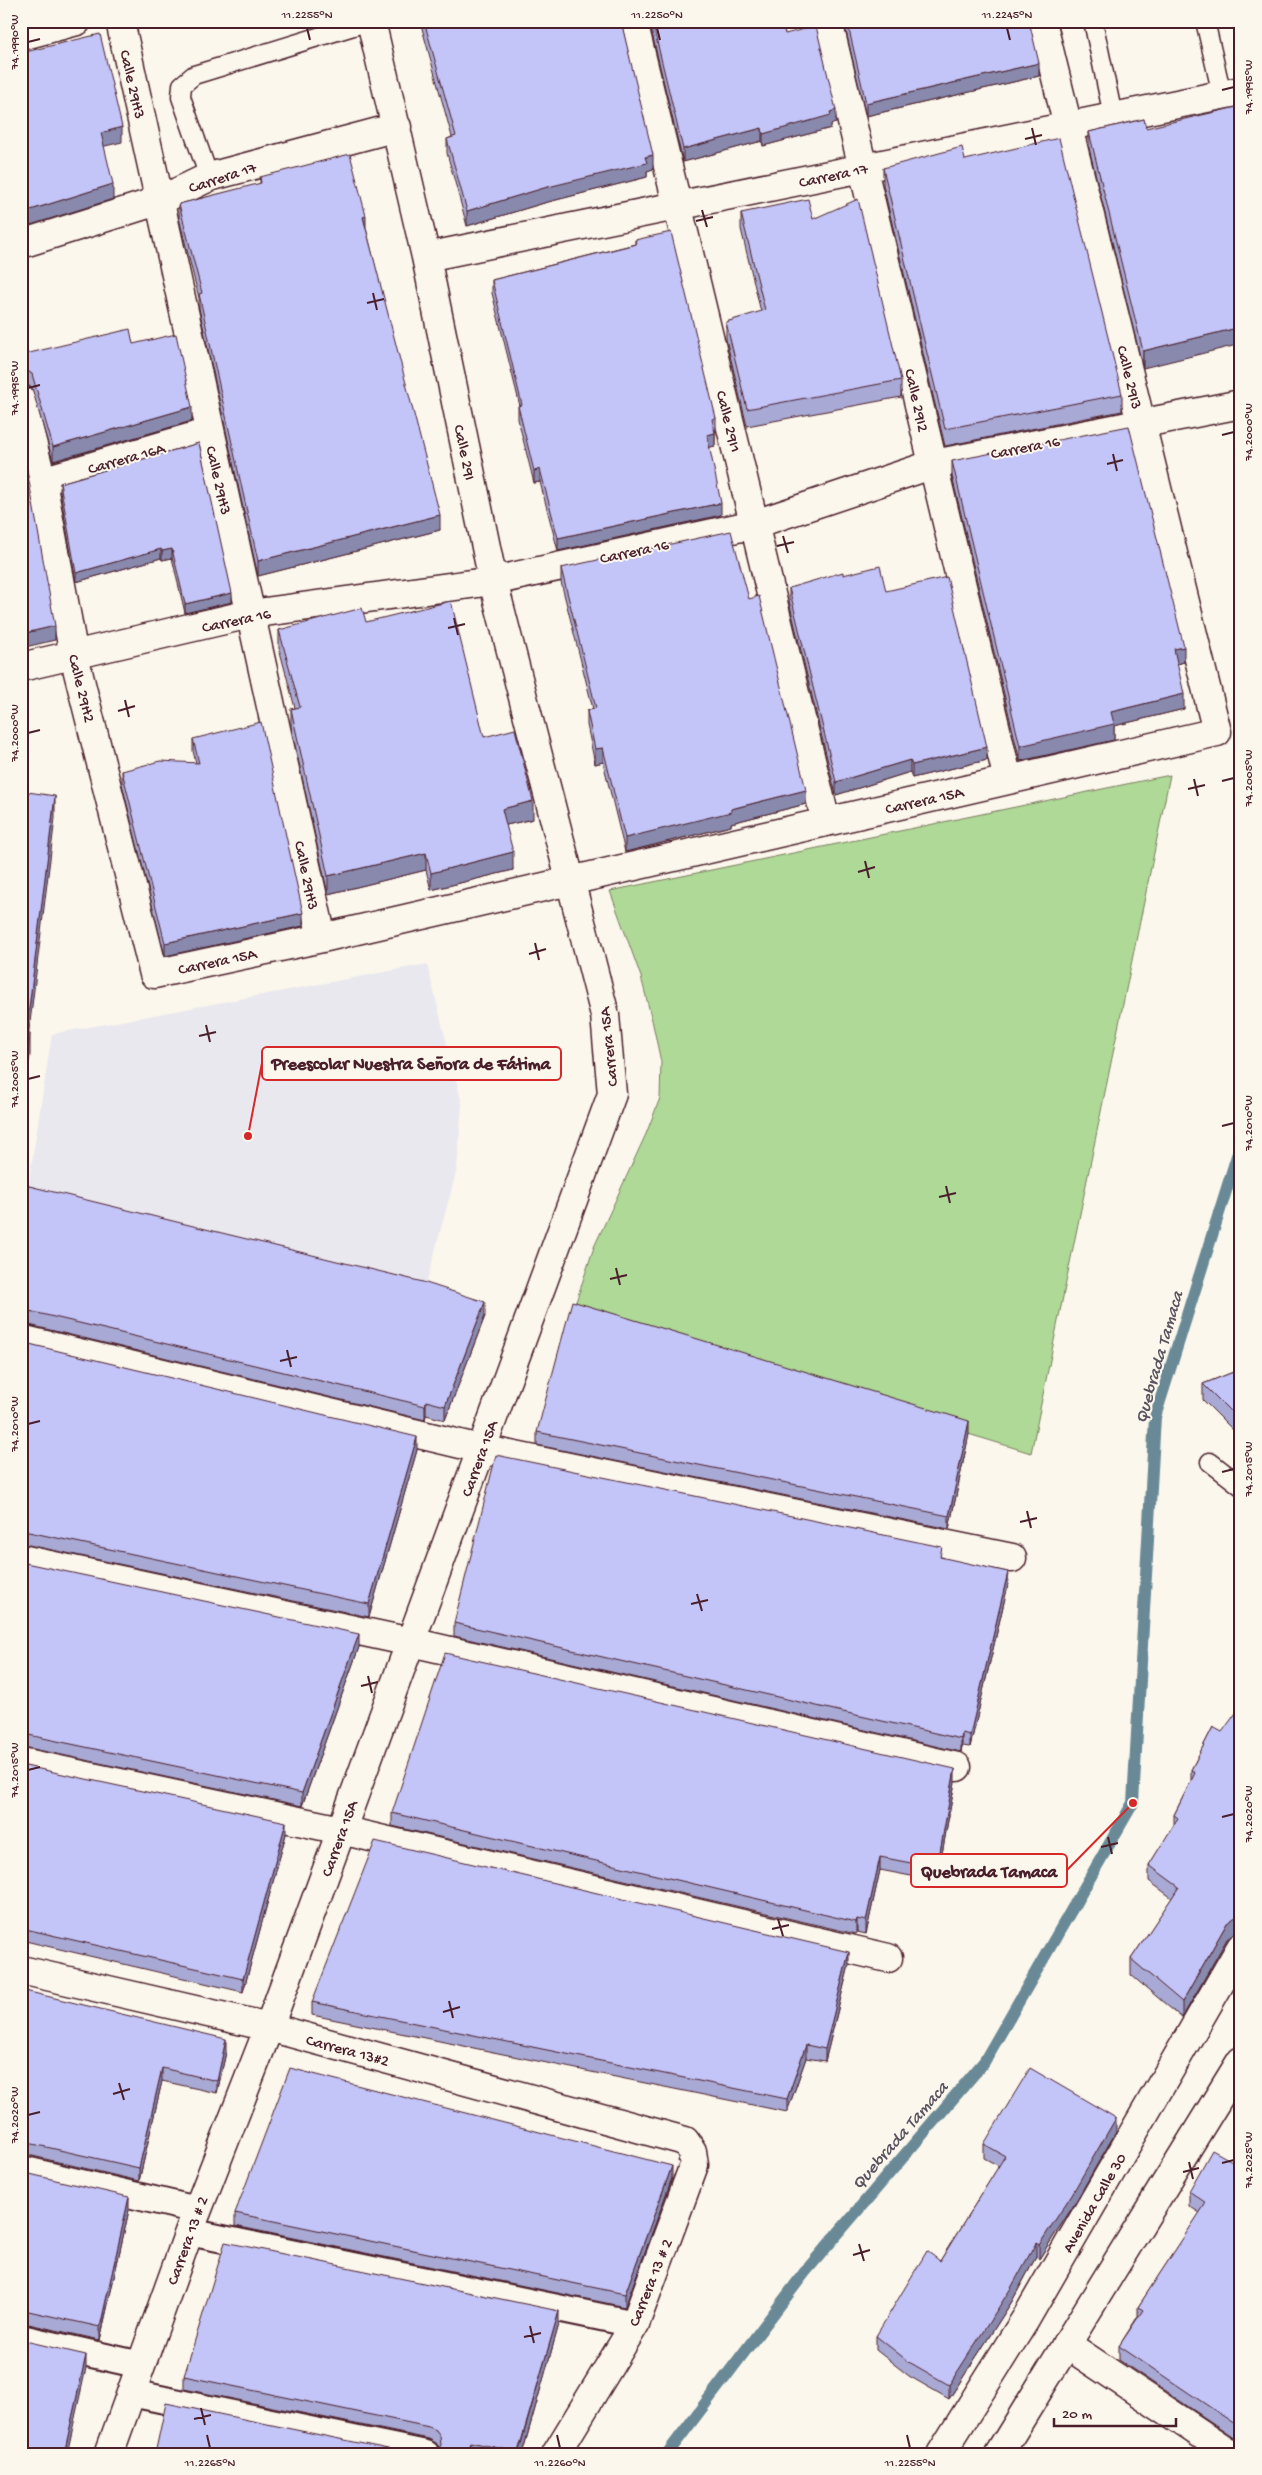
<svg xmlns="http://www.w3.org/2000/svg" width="1262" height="2475" viewBox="0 0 1262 2475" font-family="'Gochi Hand',sans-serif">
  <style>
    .built { fill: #eae8ef }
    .green { fill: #aed997; stroke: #7c7c61 }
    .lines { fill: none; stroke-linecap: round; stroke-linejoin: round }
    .stream { stroke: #6a8996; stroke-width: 12 }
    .service-casing { stroke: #4a1f2b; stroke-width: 21 }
    .pedestrian-casing { stroke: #4a1f2b; stroke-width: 30 }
    .minor-casing { stroke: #4a1f2b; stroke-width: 31 }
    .secondary-casing { stroke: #4a1f2b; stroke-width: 31 }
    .service { stroke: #fbf7ec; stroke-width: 18 }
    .pedestrian { stroke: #fbf7ec; stroke-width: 26 }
    .minor { stroke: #fbf7ec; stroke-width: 28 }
    .secondary { stroke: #fbf7ec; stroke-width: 28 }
    .wall { fill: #a8a9d4; stroke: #4a1f2b }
    .shaded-wall { fill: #8889ad; stroke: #4a1f2b }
    .building { fill: #c3c4f7; stroke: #4a1f2b }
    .ticks { fill: none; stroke: #4a1f2b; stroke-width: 2 }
    .labels { text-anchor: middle; stroke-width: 4; stroke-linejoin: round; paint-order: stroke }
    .street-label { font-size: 16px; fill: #4a1f2b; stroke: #fbf7ec }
    .water-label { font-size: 18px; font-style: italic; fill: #5a5460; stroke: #fbf7ec }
    .leader { fill: none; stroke: #d62828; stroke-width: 2 }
    .callout-dot { fill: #d62828; stroke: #fbf7ec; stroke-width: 2 }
    .callout { fill: #fbf7ec; stroke: #d62828; stroke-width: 2 }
    .callout-label { font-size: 18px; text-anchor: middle; font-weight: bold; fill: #4a1f2b }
    .neatline { fill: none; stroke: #4a1f2b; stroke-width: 2 }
    .ticks-label { font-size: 12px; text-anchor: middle; fill: #4a1f2b }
  </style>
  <rect width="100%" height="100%" fill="#fbf7ec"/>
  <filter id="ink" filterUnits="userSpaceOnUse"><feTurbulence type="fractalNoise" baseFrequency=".02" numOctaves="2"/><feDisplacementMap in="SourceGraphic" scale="10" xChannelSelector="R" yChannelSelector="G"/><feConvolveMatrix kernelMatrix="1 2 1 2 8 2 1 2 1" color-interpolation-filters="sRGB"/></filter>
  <g filter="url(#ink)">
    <path class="built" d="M427,964L462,1104L457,1169L423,1296L26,1199L52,1034Z"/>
    <path class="green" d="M1170,775L1031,1453L572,1314L594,1247L646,1134L660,1098L661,1062L652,1020L641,977L610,891Z"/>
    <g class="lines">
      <path class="stream" d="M667,2454L805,2272L984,2062L1133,1803L1155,1417L1241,1143"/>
      <defs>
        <path id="service" d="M1093,21L1113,116
          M1205,21L1222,95
          M209,177L181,97L182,85L194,75L370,21
          M1210,1462L1241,1486"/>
        <path id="pedestrian" d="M21,2169L197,2210
          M189,2232L635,2324
          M21,2338L141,2365
          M131,2393L426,2454"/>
        <path id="minor" d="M120,21L322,938
          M633,21L826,822
          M828,21L1008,780
          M21,36L77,21
          M21,244L161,200L209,177L397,127
          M426,257L1241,91
          M21,399L42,481L74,656L154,974L322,938L1217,732L1042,21
          M42,481L210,432
          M21,667L250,614L493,581L755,524L934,464L1241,404
          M21,1339L481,1449L1012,1558
          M21,1559L411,1642L957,1767
          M21,1762L341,1830L888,1958
          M21,1970L269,2027L685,2141L692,2151L694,2165L635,2324L556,2454
          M1066,2344L1231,2454
          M109,2454L189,2232L269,2027L612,1094L605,1015L493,581L426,257L371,21"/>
        <path id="secondary" d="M941,2454L1025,2320L1241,1947
          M999,2454L1241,2061"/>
      </defs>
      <use href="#service" class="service-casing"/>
      <use href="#pedestrian" class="pedestrian-casing"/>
      <use href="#minor" class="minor-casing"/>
      <use href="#secondary" class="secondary-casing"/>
      <use href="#service" class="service"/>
      <use href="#pedestrian" class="pedestrian"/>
      <use href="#minor" class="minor"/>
      <use href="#secondary" class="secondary"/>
    </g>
    <path class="wall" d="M420,21H621L653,169L647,171V177L544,203L467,226L447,153V139L452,137Z
      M649,21H782L785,34L836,123L831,124V128L763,146L762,141L683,162Z
      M846,21H1029L1039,76L866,116L846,31Z
      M1144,119L1143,368L1089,148V132Z
      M965,160L1122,394V411L945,446L883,185V168Z
      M260,177L366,228L440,530L258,576L199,308V298L179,218V204L260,184Z
      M741,213L813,219L901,380V397L747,426L726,339V322L761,312L741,229Z
      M635,240L716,418V431H715V446L709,447L721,515L558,551L540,482L534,483L518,419V406H520L492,293V280L635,244Z
      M133,344L192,421L53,461L32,388L26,384H21V355Z
      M199,443L232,602L185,613L172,558L162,560L161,558L76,582L60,492V483Z
      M952,461L1184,662L1177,664L1184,709L1114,726V740L1020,761L952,476Z
      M561,568L749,599L806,804L731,823V826L625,852L603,762L595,764L587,725V711L593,709L561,582Z
      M843,575L886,591L987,760L912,778L910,772L836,795L789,601V588Z
      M366,622L484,737L533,819L506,825L513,870L431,890L426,870L328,894L291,727V709L295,708L279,648V630Z
      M193,739L303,926L165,956L122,784V771L196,763L193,751Z
      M21,1184L485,1316L445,1420L426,1415L425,1420L25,1324H21Z
      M21,1342L417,1450L369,1617L24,1544H21Z
      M1241,1369V1438L1203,1400V1384Z
      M537,1432L969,1434L949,1529L537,1445Z
      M942,1557L1008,1585L970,1747L962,1746L961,1752L454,1636V1623Z
      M21,1562L359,1647L302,1806L24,1747H21Z
      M1213,1727L1237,1932L1227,1939L1182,2018L1131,1975V1959L1172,1898L1149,1881V1865L1174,1826V1815L1191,1781V1770Z
      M21,1765L286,1834L243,1992L21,1940Z
      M955,1782L937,1881L880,1870L866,1934L857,1932L856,1934L392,1826V1813Z
      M849,1965L825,2061L806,2058L787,2112L312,2015V2002Z
      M21,1990L226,2052L217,2093L162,2081L139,2181L24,2154L21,2155Z
      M1116,2132L1072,2208L1039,2259L1036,2257L1011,2303L949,2399L909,2376L876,2350V2336L940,2261L999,2166L984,2158V2144Z
      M1241,2166V2442L1119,2360V2346L1138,2316V2307L1200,2213L1189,2206V2191Z
      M21,2172L129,2210L100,2340L24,2323L21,2324Z
      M672,2178L625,2307L235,2226V2213Z
      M559,2324L522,2454H433L437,2452L439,2447L436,2443L429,2439L184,2389V2376Z"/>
    <path class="shaded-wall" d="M1039,63V76L866,116V103Z
      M836,110V123L831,124V128L763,146V134Z
      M122,127V142L101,147V133Z
      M762,128V141L683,162V149Z
      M653,155V169L647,171V177L544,203L467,226V211Z
      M113,184V199L21,228V213Z
      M366,216V230L363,217Z
      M1241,327V344L1143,368V351Z
      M192,407V421L53,461V447Z
      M715,433V446L707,448V435Z
      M540,469V482L534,483V471Z
      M721,503V515L558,551V538Z
      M440,515V530L258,576V561Z
      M161,549V558L76,582V573Z
      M172,549V558L162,560V551Z
      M232,593V602L185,613V604Z
      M55,626V640L21,648V634Z
      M1184,647V662L1174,665V649Z
      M1184,694V709L1114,726V740L1020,761V746L1111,712Z
      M987,747V760L912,778V765Z
      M603,748V762L595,764V749Z
      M910,760V772L836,795V782Z
      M806,790V804L731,823V826L625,852V838L731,809Z
      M55,796V818L26,1055V1033Z
      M533,801V819L502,826V809Z
      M513,852V870L431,890V873Z
      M426,853V870L328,894V876Z
      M303,913V926L165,956V943Z
      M30,1033V1055L21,1110V1089Z
      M485,1302V1316L445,1420V1406Z
      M426,1401V1415L425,1420V1406Z
      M969,1421V1434L949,1529V1516Z
      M417,1437V1450L369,1617V1604Z
      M1008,1572V1585L970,1747V1735Z
      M359,1634V1647L302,1806V1793Z
      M962,1733V1746L961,1752V1739Z
      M955,1769V1782L937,1881V1868Z
      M286,1822V1834L243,1992V1979Z
      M880,1857V1870L866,1934V1921Z
      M1241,1897V1927L1237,1932L1227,1939L1182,2018V2002L1227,1923Z
      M857,1919V1932L856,1934V1922Z
      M849,1952V1965L825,2061V2049Z
      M226,2039V2052L217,2093V2081Z
      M806,2045V2058L787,2112V2099Z
      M162,2068V2081L139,2181V2168Z
      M1116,2118V2132L1072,2208L1039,2259V2245Z
      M672,2166V2178L625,2307V2294Z
      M129,2197V2210L100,2340V2327Z
      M1036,2243V2257L1011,2303L949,2399V2385Z
      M559,2311V2324L522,2454H518Z
      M86,2355V2368L67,2454H64Z
      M470,2442V2454H467Z"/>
    <path class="building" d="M424,21H621L653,155L645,157L647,163L544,188L467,211L447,139L456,136Z
      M652,21H782L785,34L816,26L836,110L830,112L831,115L763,134L762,128L683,149Z
      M847,21H1029L1039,63L866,103Z
      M100,34L122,127L101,133L113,184L21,213V53Z
      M1241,106V327L1143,351L1089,132L1144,119L1146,128Z
      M1059,138L1122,394L945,429L883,168L962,147L965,160Z
      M350,154L366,216L363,217L440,515L258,561L199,294L202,293L179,204L261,183L260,177Z
      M808,199L813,219L858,199L901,380L747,409L726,322L765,310L741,213Z
      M671,232L716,418L712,419L715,433L707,435L721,503L558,538L540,469L534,471L518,406L522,405L492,280L636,244L635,240Z
      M130,329L133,344L176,334L192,407L53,447L32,374L26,370H21V355Z
      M1129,426L1184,647L1174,649L1184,694L1111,712L1114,724L1020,746L952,461Z
      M199,443L232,593L185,604L172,549L162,551L161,549L76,573L60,483Z
      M21,449L27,470L55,626L21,634Z
      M731,531L749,599L759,596L806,790L731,809V812L625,838L603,748L595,749L587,711L596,708L561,568Z
      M880,566L886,591L947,577L987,747L912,765L910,760L836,782L789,588L843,572V575Z
      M451,601L484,737L515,729L533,801L502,809L513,852L431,873L426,853L328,876L291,709L300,707L279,630L362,608L366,622Z
      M261,722L303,913L165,943L122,771L160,761L199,763L193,739Z
      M21,791L55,796L26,1033H30L21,1089Z
      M21,1184L423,1282L485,1302L445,1406L426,1401L425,1406L25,1310H21V1223L23,1214H21Z
      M572,1301L969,1421L949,1516L537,1432Z
      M21,1342L417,1437L369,1604L24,1531H21Z
      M1241,1369V1422L1203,1384Z
      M496,1455L942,1547L940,1557L1008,1572L970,1735L962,1733L961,1739L454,1623Z
      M21,1562L359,1634L302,1793L24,1734H21Z
      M445,1653L955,1769L937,1868L880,1857L866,1921L857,1919L856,1922L392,1813Z
      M1241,1706V1897L1239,1899L1241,1900V1911L1237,1916L1227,1923L1182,2002L1131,1959L1179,1887L1149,1865L1178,1818L1174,1815L1195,1773L1191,1770L1213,1727L1222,1732Z
      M21,1765L286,1822L243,1979L21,1928Z
      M375,1841L849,1952L825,2049L806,2045L787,2099L312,2002Z
      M21,1990L226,2039L217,2081L162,2068L139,2168L24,2142H21Z
      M290,2068L672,2166L625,2294L235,2213Z
      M1030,2068L1116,2118L1072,2194L1039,2245L1036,2243L1011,2288L949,2385L909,2362L876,2336L927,2251L940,2261L1005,2156L984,2144Z
      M1212,2150L1241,2166V2428L1119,2346L1143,2310L1138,2307L1206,2203L1189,2191Z
      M21,2172L129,2197L100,2327L24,2310L21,2311Z
      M225,2242L559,2311L518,2452L470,2442L467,2454H433L437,2452L441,2445L440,2436L436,2430L429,2427L184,2376Z
      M21,2340L86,2355L64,2454H21Z
      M166,2403L412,2454H155Z"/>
  </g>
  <path class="ticks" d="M307,28L310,40M657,28L660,40M1007,28L1010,40M28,42L40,39M1222,90L1234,87M1032,128L1036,145M1025,139L1042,135M702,210L707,227M696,221L713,217M373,293L377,310M367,303L384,299M28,388L40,385M1222,435L1234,432M1113,454L1117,471M1107,464L1123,460M783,536L788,553M777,546L794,542M454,618L458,635M448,628L465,624M125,700L129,717M118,711L135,706M28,733L40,730M1194,779L1198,796M1222,781L1234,778M1188,789L1205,785M865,861L869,878M858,872L875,867M535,943L539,960M529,954L546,949M206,1025L210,1042M199,1036L216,1032M28,1079L40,1076M1222,1126L1234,1123M946,1186L950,1203M939,1197L956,1193M616,1268L620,1285M610,1279L627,1275M287,1350L291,1367M280,1361L297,1357M28,1424L40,1421M1222,1472L1234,1469M1027,1511L1031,1528M1020,1522L1037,1518M697,1594L702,1611M691,1604L708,1600M368,1676L372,1693M361,1686L378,1682M28,1770L40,1767M1222,1817L1234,1814M1108,1837L1112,1854M1101,1847L1118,1843M778,1919L783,1936M772,1929L789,1925M449,2001L453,2018M443,2012L460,2007M119,2083L124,2100M113,2094L130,2089M28,2115L40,2112M1189,2162L1193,2179M1222,2163L1234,2160M1183,2172L1199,2168M859,2244L864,2261M853,2255L870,2250M530,2326L534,2343M524,2337L541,2333M201,2408L205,2425M194,2419L211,2415M207,2435L210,2448M557,2435L560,2448M907,2435L910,2448"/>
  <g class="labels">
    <g class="street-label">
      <text transform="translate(134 84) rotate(77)" y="6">Calle 29H3</text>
      <text transform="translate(833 174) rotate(-12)" y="6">Carrera 17</text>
      <text transform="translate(222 176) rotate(-18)" y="6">Carrera 17</text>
      <text transform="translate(1131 377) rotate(76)" y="6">Calle 29I3</text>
      <text transform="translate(918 400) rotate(77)" y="6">Calle 29I2</text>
      <text transform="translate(730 421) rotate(76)" y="6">Calle 29I1</text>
      <text transform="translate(1025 446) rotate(-11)" y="6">Carrera 16</text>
      <text transform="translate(466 452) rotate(78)" y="6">Calle 29I</text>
      <text transform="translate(126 457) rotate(-16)" y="6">Carrera 16A</text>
      <text transform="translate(220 480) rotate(77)" y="6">Calle 29H3</text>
      <text transform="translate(634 550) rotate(-12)" y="6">Carrera 16</text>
      <text transform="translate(236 619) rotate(-12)" y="6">Carrera 16</text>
      <text transform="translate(83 688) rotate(76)" y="6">Calle 29H2</text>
      <text transform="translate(924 799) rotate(-13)" y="6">Carrera 15A</text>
      <text transform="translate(308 875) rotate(78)" y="6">Calle 29H3</text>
      <text transform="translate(217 960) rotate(-12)" y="6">Carrera 15A</text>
      <text transform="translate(607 1047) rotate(-96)" y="6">Carrera 15A</text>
      <text transform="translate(478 1458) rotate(-70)" y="6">Carrera 15A</text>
      <text transform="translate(338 1838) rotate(-70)" y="6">Carrera 15A</text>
      <text transform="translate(348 2049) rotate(15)" y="6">Carrera 13#2</text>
      <text transform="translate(1093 2202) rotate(-60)" y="6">Avenida Calle 30</text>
      <text transform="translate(186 2240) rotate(-70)" y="6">Carrera 13 # 2</text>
      <text transform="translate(649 2282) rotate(-68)" y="6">Carrera 13 # 2</text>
    </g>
    <g class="water-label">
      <text transform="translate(1158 1357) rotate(-74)" y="6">Quebrada Tamaca</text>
      <text transform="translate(899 2135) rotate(-49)" y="6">Quebrada Tamaca</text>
    </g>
  </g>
  <path class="leader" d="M248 1136L262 1063M1133 1803L1067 1870"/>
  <g class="callout-dot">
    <circle cx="248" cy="1136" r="5"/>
    <circle cx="1133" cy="1803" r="5"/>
  </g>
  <g class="callout">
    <rect x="262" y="1047" width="299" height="33" rx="5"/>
    <rect x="911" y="1854" width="156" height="33" rx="5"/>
  </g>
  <g class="callout-label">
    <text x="411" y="1069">Preescolar Nuestra Señora de Fátima</text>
    <text x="989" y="1877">Quebrada Tamaca</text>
  </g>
  <rect width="1262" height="2475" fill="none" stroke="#fbf7ec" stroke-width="55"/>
  <path d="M1054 2418v8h122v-8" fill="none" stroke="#4a1f2b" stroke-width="2.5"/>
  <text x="1062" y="2418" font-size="15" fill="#4a1f2b" stroke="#fbf7ec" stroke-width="4" paint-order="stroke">20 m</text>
  <rect x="28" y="28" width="1206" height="2420" class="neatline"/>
  <g class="ticks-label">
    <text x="307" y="18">11.2255°N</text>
    <text x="657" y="18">11.2250°N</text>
    <text x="1007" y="18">11.2245°N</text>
    <text transform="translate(14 42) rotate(-90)" y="4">74.1990°W</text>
    <text transform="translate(1248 87) rotate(-90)" y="4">74.1995°W</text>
    <text transform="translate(14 388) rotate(-90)" y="4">74.1995°W</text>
    <text transform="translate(1248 432) rotate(-90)" y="4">74.2000°W</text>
    <text transform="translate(14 733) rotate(-90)" y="4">74.2000°W</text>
    <text transform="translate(1248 778) rotate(-90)" y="4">74.2005°W</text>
    <text transform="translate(14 1079) rotate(-90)" y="4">74.2005°W</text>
    <text transform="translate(1248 1123) rotate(-90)" y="4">74.2010°W</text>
    <text transform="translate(14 1424) rotate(-90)" y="4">74.2010°W</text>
    <text transform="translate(1248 1469) rotate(-90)" y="4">74.2015°W</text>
    <text transform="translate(14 1770) rotate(-90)" y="4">74.2015°W</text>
    <text transform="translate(1248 1814) rotate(-90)" y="4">74.2020°W</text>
    <text transform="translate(14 2115) rotate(-90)" y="4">74.2020°W</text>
    <text transform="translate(1248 2160) rotate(-90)" y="4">74.2025°W</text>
    <text x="210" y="2466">11.2265°N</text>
    <text x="560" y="2466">11.2260°N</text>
    <text x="910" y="2466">11.2255°N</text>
  </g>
</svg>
